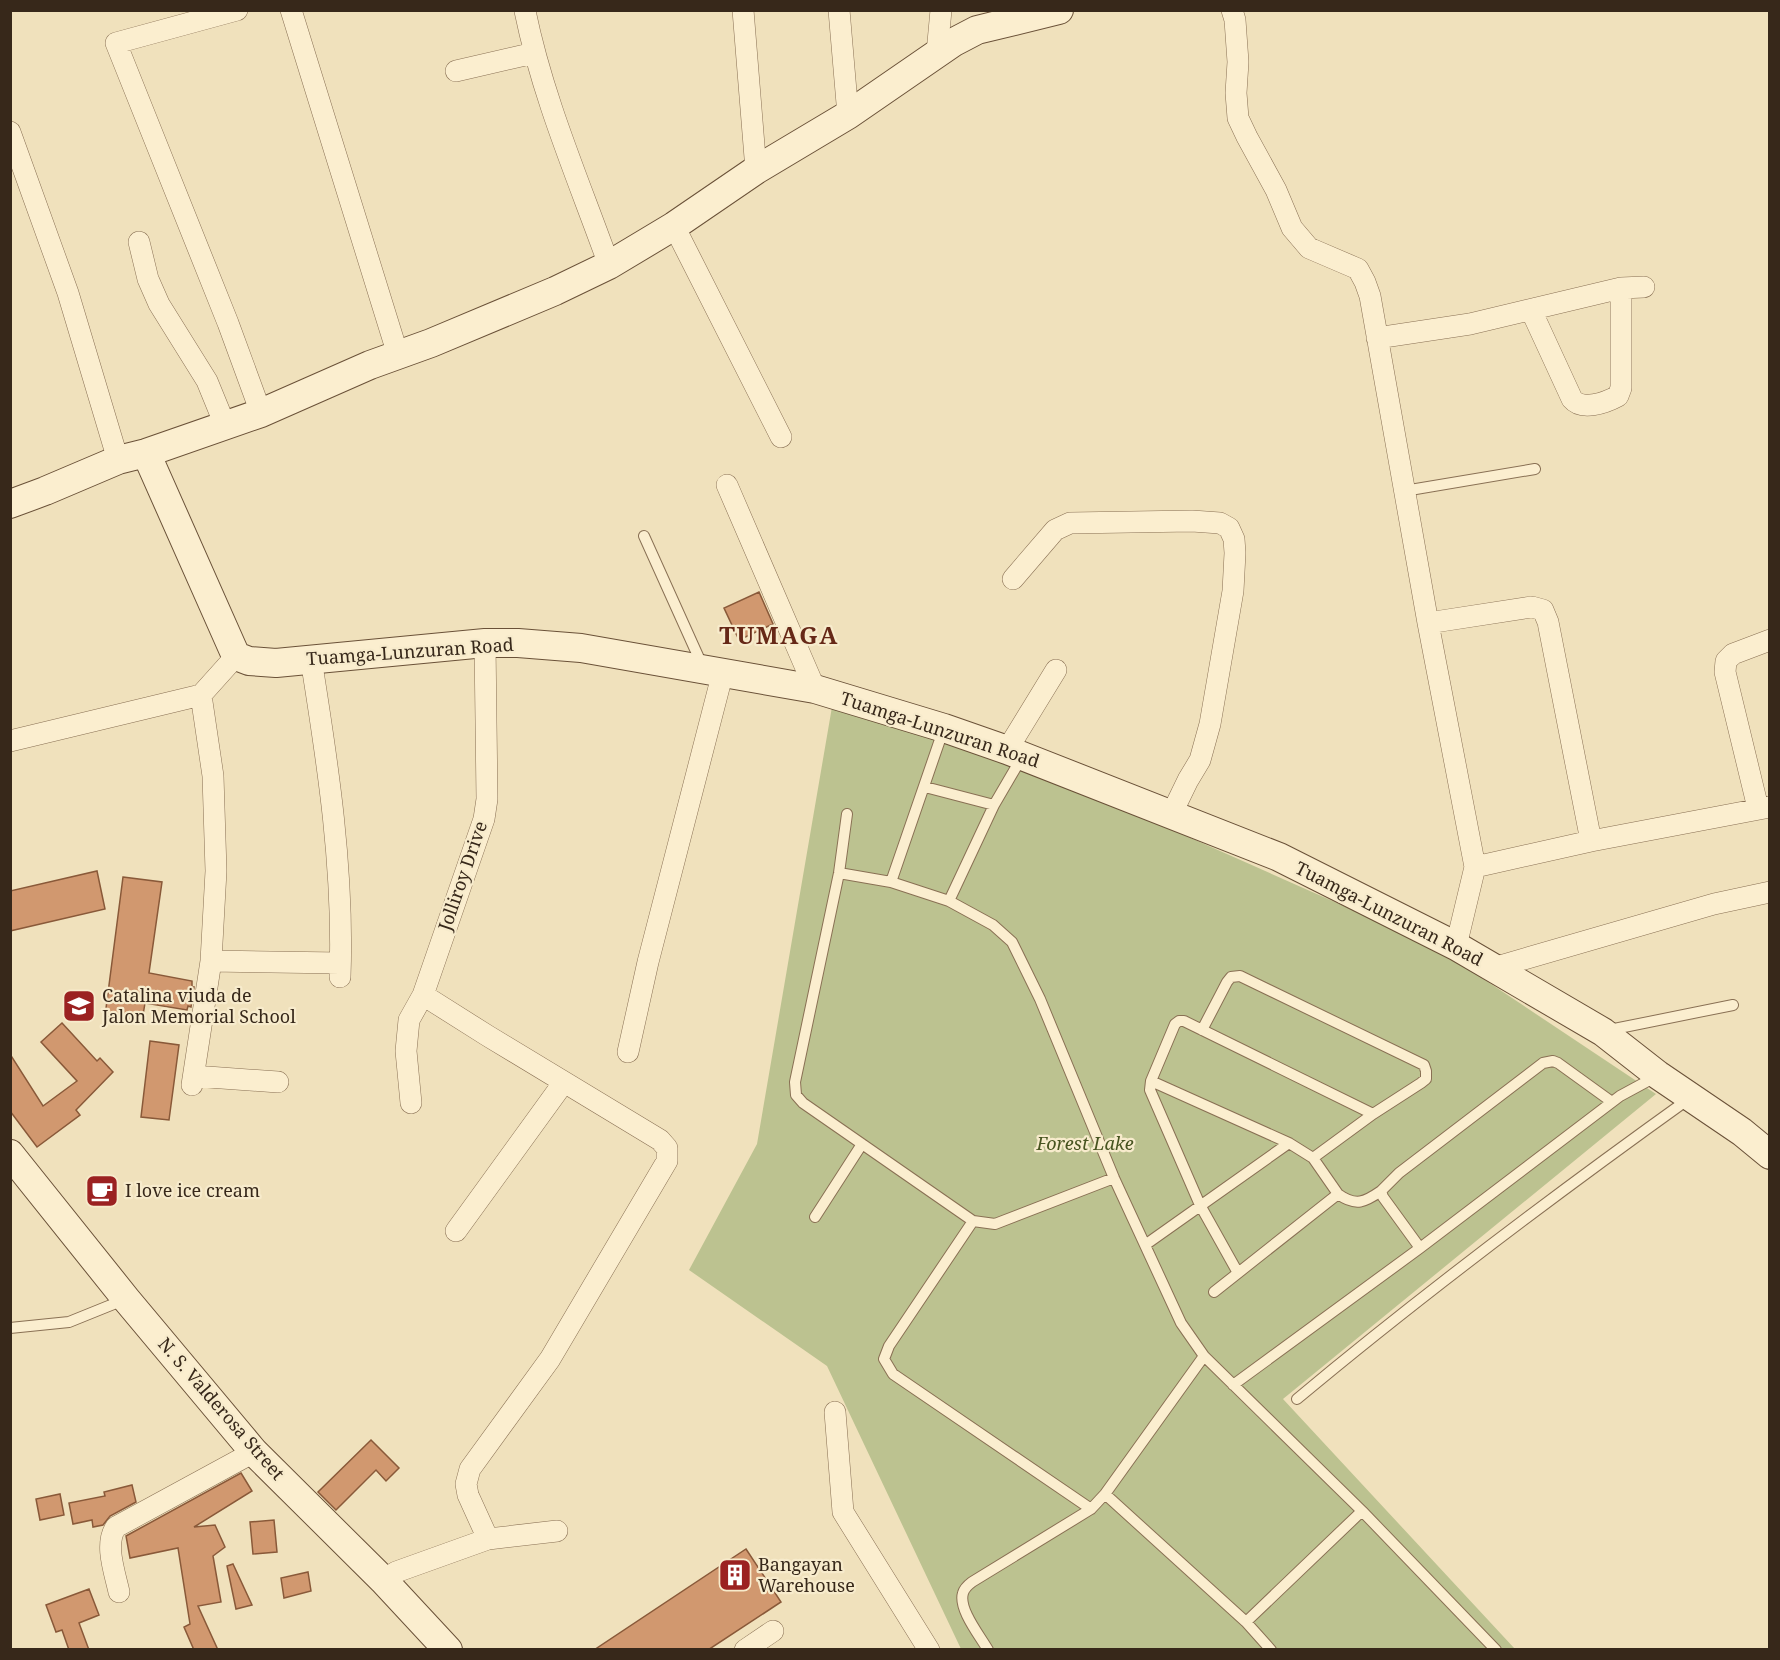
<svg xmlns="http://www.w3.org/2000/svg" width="1780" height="1660" viewBox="0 0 1780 1660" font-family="'Noto Serif',serif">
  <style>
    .cemetery { fill: #bcc290 }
    .building { fill: #d1986f; stroke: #895939; stroke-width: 1.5 }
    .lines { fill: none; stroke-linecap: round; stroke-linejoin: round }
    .lane-casing { stroke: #897054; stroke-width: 12 }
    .street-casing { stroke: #897054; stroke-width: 22 }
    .secondary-casing { stroke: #6a5138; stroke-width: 30 }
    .lane { stroke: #fbeecf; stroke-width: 10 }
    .street { stroke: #fbeecf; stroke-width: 21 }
    .secondary { stroke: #fbeecf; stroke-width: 28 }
    .labels { text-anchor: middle; stroke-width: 4.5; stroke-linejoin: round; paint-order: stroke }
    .street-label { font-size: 18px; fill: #37281a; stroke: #f7ebcc }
    .poi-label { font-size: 18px; fill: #37281a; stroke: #f7ebcc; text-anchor: start }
    .park-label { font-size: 18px; font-style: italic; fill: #475420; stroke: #f7ebcc }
    .district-label { font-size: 24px; font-weight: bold; letter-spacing: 1.5px; fill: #662817; stroke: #f7ebcc }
  </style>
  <rect width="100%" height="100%" fill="#f0e1bc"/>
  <path class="cemetery" d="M833,701L1024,764L1434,946L1656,1094L1283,1399L1515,1649H961L827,1366L689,1270L757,1144Z"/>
  <path class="building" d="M759,592L773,624L739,640L724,608Z
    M97,871L105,909L10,931V891Z
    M123,877L162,882L149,973L192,981V987H194L191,1007L188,1006L187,1010L145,1003L142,1021L105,1016Z
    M62,1023L97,1061L100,1058L113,1072L76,1110L80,1115L37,1147L10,1111V1054L43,1106L77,1081L41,1042Z
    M150,1041L179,1045L169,1120L141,1117Z
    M371,1440L399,1468L386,1481L376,1470L336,1510L318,1492Z
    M241,1473L252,1491L194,1527L215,1525L225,1547L213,1556L221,1602L198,1606L218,1650H194L184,1627L190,1624L178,1548L130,1558L126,1536Z
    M132,1485L136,1502L110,1516L103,1525L93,1527L92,1520L73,1524L69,1503L105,1496L104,1492Z
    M60,1494L64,1515L40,1520L36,1499Z
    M274,1520L277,1552L253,1554L250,1522Z
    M746,1549L781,1602L708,1650H594Z
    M233,1564L252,1605L236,1609L227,1566Z
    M308,1572L311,1591L284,1598L281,1578Z
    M89,1589L99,1615L79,1623L89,1650H69L62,1630L56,1632L46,1605Z"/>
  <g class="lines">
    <defs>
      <path id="lane" d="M1404,491L1535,469
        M644,536L703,667
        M925,787L994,805
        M847,814L839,873L795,1082L796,1095L803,1103L973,1221L995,1224L1114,1178
        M839,873L891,882L949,901L993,925L1012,942L1040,999L1114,1178L1181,1323L1204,1356L1362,1511L1496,1650
        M891,882L944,728
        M949,901L994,805L1022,757
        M1202,1030L1227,982L1231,977L1240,976L1424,1065L1426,1071V1079L1421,1083L1373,1114L1313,1158
        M1609,1030L1733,1005
        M1151,1081L1289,1143L1313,1158L1338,1194L1214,1292
        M1338,1194C1356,1207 1365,1202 1381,1191
        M815,1217L862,1144
        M973,1221L889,1346L884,1359L893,1374L1091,1509
        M1145,1245L1289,1143
        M1420,1248L1383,1197L1381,1191L1399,1173L1543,1063L1553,1061L1558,1063L1612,1102
        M1238,1273L1200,1205L1150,1090L1151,1081L1175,1024L1179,1021H1184L1373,1114
        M10,1328L69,1322L126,1299
        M1233,1385L1420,1248L1620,1096L1657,1076
        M1297,1399C1424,1293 1556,1194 1690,1098
        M1105,1494L1246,1622L1271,1650
        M1246,1622L1362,1511
        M988,1650C980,1636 958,1609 963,1593C964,1589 968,1585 972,1582L1091,1509L1105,1494L1204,1356"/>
      <path id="street" d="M237,10L116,43L228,323L261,413
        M291,10L398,355
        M743,10L756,170
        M839,10L848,115
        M1232,10L1235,20L1238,62L1236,93L1238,118L1247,137L1276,190L1292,228L1309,248L1358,269L1365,282L1370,296L1428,623L1475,867L1456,946
        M525,11C543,99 579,181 609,265
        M937,53L941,10
        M456,71L534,53
        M10,132L68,293L118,460
        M674,226L781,437
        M139,242L148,279L159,304L207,381L225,425
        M1531,310L1572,399C1582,411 1605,403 1618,396L1621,388V288
        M1377,338L1470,324L1621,288L1644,287
        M727,485L815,689
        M1013,579L1055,530L1070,523L1192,521L1220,523L1229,528L1234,539L1235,553L1233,591L1210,724L1200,760L1188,780L1171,815
        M1428,623L1532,607L1543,610L1548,622L1591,841
        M311,659C328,765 344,870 340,977
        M10,741L201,695L236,656
        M1007,750L1056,670
        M1758,808L1725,672L1726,661L1733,654L1770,640
        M1475,867L1591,841L1770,807
        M211,961L340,963
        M1493,968L1714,904L1770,892
        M423,995L488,1036L660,1140L667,1148V1161L550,1359L470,1469L466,1484L468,1495L488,1539
        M628,1052L648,962L723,672
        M194,1076L278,1082
        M192,1085L211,961L216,871L213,776L201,695
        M411,1103L406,1051L409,1020L423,995L484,819L487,799L485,643
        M456,1231L564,1082
        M835,1412L843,1512L929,1650
        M383,1580L396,1572L488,1539L557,1531
        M119,1592C115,1573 104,1544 116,1527L254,1452
        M745,1650L773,1631"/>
      <path id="secondary" d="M146,453L236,656L249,661L276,663L485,643H518L581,648L815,689L944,728L1007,750L1279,857L1456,946L1603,1032L1658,1075L1742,1132L1770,1155
        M10,504L45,491L118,460L146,453L261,413L370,365L431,343L555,291L609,265L674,226L756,170L848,115L954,42L977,30L1059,10
        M10,1154L126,1299L254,1452L383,1580L448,1650"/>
    </defs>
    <use href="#lane" class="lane-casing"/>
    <use href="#street" class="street-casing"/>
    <use href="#secondary" class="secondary-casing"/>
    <use href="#lane" class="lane"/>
    <use href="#street" class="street"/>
    <use href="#secondary" class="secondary"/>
  </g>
  <defs>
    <symbol id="school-square" viewBox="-11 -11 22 22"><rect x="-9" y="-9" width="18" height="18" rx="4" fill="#9b2121" stroke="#f7ebcc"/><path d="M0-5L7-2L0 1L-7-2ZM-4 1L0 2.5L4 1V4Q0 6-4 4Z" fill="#fff"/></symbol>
    <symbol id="cafe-square" viewBox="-11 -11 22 22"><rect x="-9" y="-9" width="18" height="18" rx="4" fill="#9b2121" stroke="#f7ebcc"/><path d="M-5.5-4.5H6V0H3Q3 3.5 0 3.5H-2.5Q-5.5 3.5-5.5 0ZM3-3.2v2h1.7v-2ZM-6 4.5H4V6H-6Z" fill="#fff"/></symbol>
    <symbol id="building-square" viewBox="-11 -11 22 22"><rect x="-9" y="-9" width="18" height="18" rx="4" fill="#9b2121" stroke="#f7ebcc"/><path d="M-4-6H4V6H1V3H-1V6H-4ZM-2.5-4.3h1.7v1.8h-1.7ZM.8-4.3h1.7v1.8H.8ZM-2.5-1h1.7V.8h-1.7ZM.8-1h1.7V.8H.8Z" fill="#fff"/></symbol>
  </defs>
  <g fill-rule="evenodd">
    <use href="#school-square" x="60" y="987" width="38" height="38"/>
    <use href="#cafe-square" x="83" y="1172" width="38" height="38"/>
    <use href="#building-square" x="716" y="1556" width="38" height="38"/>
  </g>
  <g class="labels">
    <g class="street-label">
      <text transform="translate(410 652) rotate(-4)" y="6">Tuamga-Lunzuran Road</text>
      <text transform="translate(940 730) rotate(18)" y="6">Tuamga-Lunzuran Road</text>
      <text transform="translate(463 876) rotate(-71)" y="6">Jolliroy Drive</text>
      <text transform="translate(1389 914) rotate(27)" y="6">Tuamga-Lunzuran Road</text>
      <text transform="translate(221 1409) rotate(49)" y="6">N. S. Valderosa Street</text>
    </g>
    <g class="poi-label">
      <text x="102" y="1002">Catalina viuda de<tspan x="102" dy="21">Jalon Memorial School</tspan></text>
      <text x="125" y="1197">I love ice cream</text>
      <text x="758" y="1571">Bangayan<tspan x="758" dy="21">Warehouse</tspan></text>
    </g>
    <g class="park-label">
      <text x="1085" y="1150">Forest Lake</text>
    </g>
    <g class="district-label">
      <text x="779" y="644">TUMAGA</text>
    </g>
  </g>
  <rect width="1780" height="1660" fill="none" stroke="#37281a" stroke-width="24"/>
</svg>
